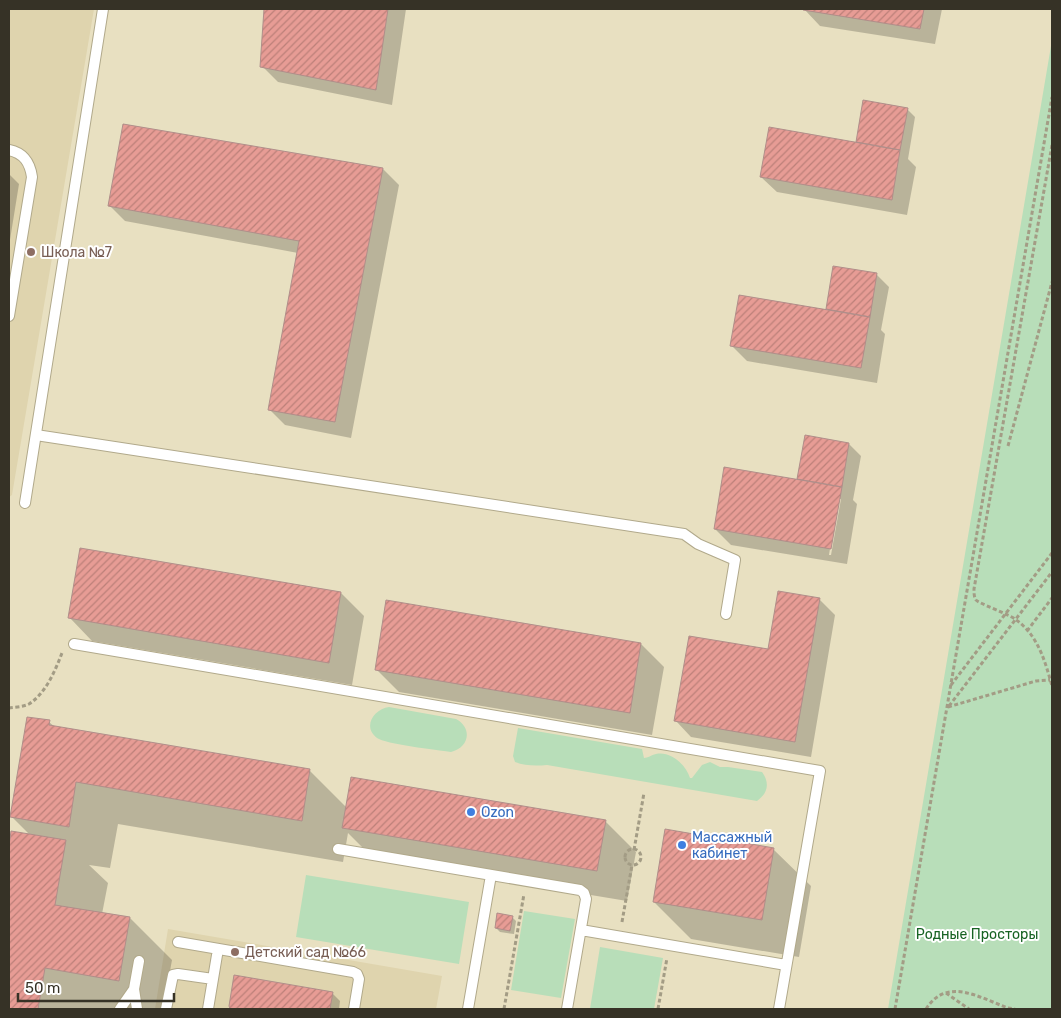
<svg xmlns="http://www.w3.org/2000/svg" width="1061" height="1018" viewBox="0 0 1061 1018" font-family="Rubik,sans-serif">
  <style>
    .built { fill: #dfd4ae }
    .green { fill: #b8deb9 }
    .shadow { fill: #0003; fill-rule: evenodd }
    .building { fill: url(#building-hatch); stroke: #b08e8a }
    .lines { fill: none; stroke-linecap: round; stroke-linejoin: round }
    .lane-casing { stroke: #b1a98b; stroke-width: 12 }
    .path { stroke: #a39c85; stroke-width: 3; stroke-dasharray: 4 2.5; stroke-linecap: butt }
    .lane { stroke: #fff; stroke-width: 10 }
    .education-dot { fill: #8d6e63; stroke: #fff; stroke-width: 2 }
    .shop-dot { fill: #3f7fe0; stroke: #fff; stroke-width: 2 }
    .labels { text-anchor: middle; stroke-width: 4; stroke-linejoin: round; paint-order: stroke }
    .education-label { font-size: 14px; fill: #785e54; stroke: #fff; text-anchor: start }
    .shop-label { font-size: 14px; fill: #366cbe; stroke: #fff; text-anchor: start }
    .park-label { font-size: 14px; fill: #176323; stroke: #fff }
  </style>
  <defs>
    <pattern id="building-hatch" width="6" height="6" patternUnits="userSpaceOnUse" patternTransform="scale(1.25)"><rect width="6" height="6" fill="#e79c95"/><path d="M-1 1l2-2M0 6l6-6M5 7l2-2" fill="none" stroke="#bc8079"/></pattern>
  </defs>
  <rect width="100%" height="100%" fill="#e8e0c1"/>
  <path class="built" d="M9,9H94L12,495L9,497Z
    M168,929L442,976L436,1009H155Z"/>
  <path class="green" d="M1052,40V1009H888Z
    M389,707L456,719C473,728 469,748 451,752C437,750 385,744 377,738C362,727 374,709 389,707Z
    M518,728L642,749L644,758C648,758 651,755 656,754C671,751 686,765 690,778H692L702,765L710,762L720,767H728L762,772C770,783 768,793 757,801L547,765C536,766 525,766 515,762L513,756Z
    M306,875L469,902L459,964L296,937Z
    M524,911L575,919L561,998L511,990Z
    M600,947L663,958L654,1009H590Z"/>
  <path class="shadow" d="M265,9H406L392,105L278,82L262,66Z
    M804,9H942L935,44L820,26Z
    M864,101L907,109L915,117L908,159L916,167L907,215L777,192L761,177L857,143Z
    M124,126L383,169L399,185L351,438L285,425L269,409L298,253L125,221L109,205Z
    M9,174L19,184L9,246Z
    M834,267L877,275L889,287L881,330L885,334L877,383L747,361L731,345L830,311L827,309Z
    M806,437L849,444L861,456L853,500L857,504L847,564L731,545L715,529L798,481ZM838,499H841L831,555H829Z
    M341,593L364,616L352,685L92,641L70,618Z
    M819,599L835,615L811,757L691,737L676,721L769,651Z
    M641,644L664,667L652,735L399,692L376,669Z
    M49,722L55,727L309,770L347,808L605,821L636,852L627,901L374,859L348,833L343,862L118,824L110,868L89,865L108,883L102,914L130,918L172,960L163,1009H9V853L12,832L30,835L12,817Z
    M773,849L811,886L799,957L691,939L654,902Z
    M512,917L516,921L514,934L500,932L496,928Z
    M332,993L340,1001L339,1009H232L230,1006Z"/>
  <path class="building" d="M264,9H388L376,90L260,67Z
    M803,9H924L920,29L803,10Z
    M863,100L908,108L900,150L856,142Z
    M123,124L383,168L335,422L268,410L299,241L108,206Z
    M769,127L900,150L892,200L760,177Z
    M833,266L877,273L870,317L826,309Z
    M739,295L870,317L861,368L730,346Z
    M805,435L849,443L842,487L797,479Z
    M724,467L842,487L831,549L714,529Z
    M80,548L341,592L329,663L68,618Z
    M778,591L820,598L795,742L674,721L689,636L768,649Z
    M386,600L641,643L630,713L375,670Z
    M27,717L50,720L49,725L310,769L302,821L76,782L69,827L10,817Z
    M351,777L606,820L597,871L342,828Z
    M665,829L774,848L762,920L653,902Z
    M11,831L66,840L55,905L130,917L119,981L45,968L38,1009H9V846Z
    M497,913L513,916L510,931L495,928Z
    M234,975L333,992L330,1009H230L229,1006Z"/>
  <g class="lines">
    <defs>
      <path id="lane" d="M9,150C24,153 30,163 32,177L9,316
        M36,435L684,534L698,544L735,560L726,614
        M25,503L103,9
        M74,644L820,771L779,1009
        M338,849L580,890L584,893L586,899L567,1009
        M581,930L786,965
        M178,942L353,972L357,974L359,979L354,1009
        M134,989L137,1009
        M120,1009L134,989L139,961
        M166,1009L173,975L178,974L213,979L218,949
        M208,1009L213,979
        M468,1009L491,875"/>
    </defs>
    <use href="#lane" class="lane-casing"/>
    <path class="path" d="M1052,145L974,589C974,593 974,597 976,600C978,603 1008,614 1015,619C1038,635 1045,661 1052,686
      M1008,446L1052,282
      M1027,631L1052,598
      M951,685L1052,553
      M949,706L1052,572
      M948,707L1036,681L1050,680
      M9,708C15,707 23,707 29,704C46,693 55,671 62,653
      M625 857a8 8 0 1 1 16 0a8 8 0 1 1-16 0Z
      M634,850L644,793
      M622,922L632,865
      M946,993L969,1009
      M504,1009L524,894
      M658,1009L667,958
      M895,1009L1052,97
      M926,1009C947,976 980,998 1008,1008L1015,1009"/>
    <use href="#lane" class="lane"/>
  </g>
  <g class="education-dot">
    <circle cx="31" cy="252" r="5"/>
    <circle cx="235" cy="952" r="5"/>
  </g>
  <g class="shop-dot">
    <circle cx="471" cy="812" r="5"/>
    <circle cx="682" cy="845" r="5"/>
  </g>
  <g class="labels">
    <g class="education-label">
      <text x="41" y="257">Школа №7</text>
      <text x="245" y="957">Детский сад №66</text>
    </g>
    <g class="shop-label">
      <text x="481" y="817">Ozon</text>
      <text x="692" y="842">Массажный<tspan x="692" dy="16">кабинет</tspan></text>
    </g>
    <g class="park-label">
      <text x="977" y="939">Родные Просторы</text>
    </g>
  </g>
  <rect width="1061" height="1018" fill="none" stroke="#363226" stroke-width="20"/>
  <path d="M18 993v8h156v-8" fill="none" stroke="#363226" stroke-width="2.5"/>
  <text x="25" y="993" font-size="15" fill="#363226" stroke="#ffffff" stroke-width="4" paint-order="stroke">50 m</text>
</svg>
